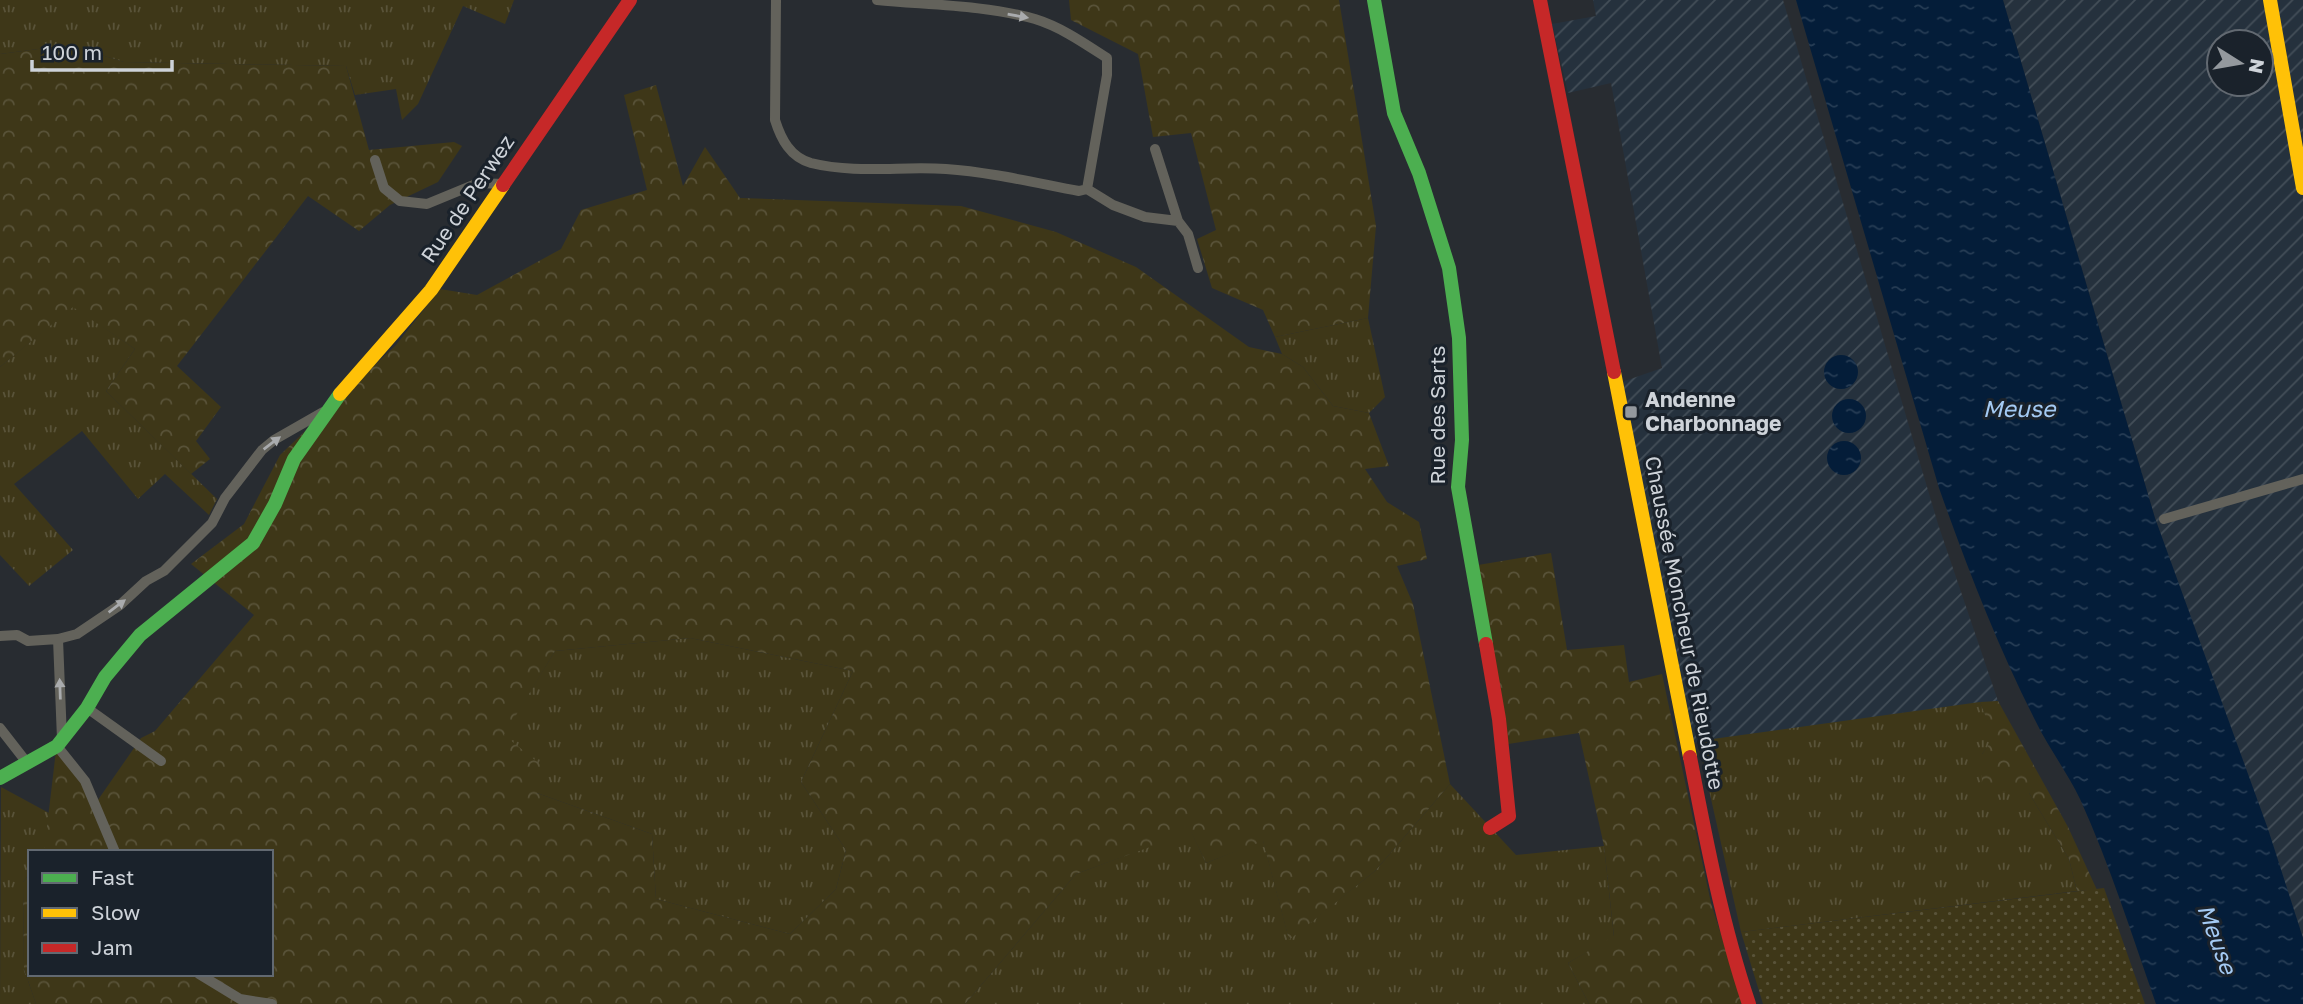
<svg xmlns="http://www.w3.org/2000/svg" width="2303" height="1004" viewBox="0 0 2303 1004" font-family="'Golos Text',sans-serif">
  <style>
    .industrial { fill: url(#industrial-furrows); fill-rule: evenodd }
    .grass { fill: url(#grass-tufts) }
    .forest { fill: url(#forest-crowns); fill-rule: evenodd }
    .garden { fill: url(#garden-dots) }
    .water { fill: url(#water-ripples) }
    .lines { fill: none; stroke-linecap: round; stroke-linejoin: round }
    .street { stroke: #63625b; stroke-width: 10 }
    .fast { stroke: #4caf50; stroke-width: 14 }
    .slow { stroke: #ffc107; stroke-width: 14 }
    .jam { stroke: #c62828; stroke-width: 14 }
    .oneway { fill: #a9abad }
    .poi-dot { fill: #94999e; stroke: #1a222b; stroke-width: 2.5 }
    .labels { text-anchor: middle; stroke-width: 6; stroke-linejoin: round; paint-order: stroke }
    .street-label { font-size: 21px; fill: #ced3d9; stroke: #1a222b }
    .poi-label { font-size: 21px; font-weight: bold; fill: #ced3d9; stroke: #1a222b; text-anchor: start }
    .water-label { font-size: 23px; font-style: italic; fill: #a4caf3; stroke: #1a222b }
  </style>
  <defs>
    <pattern id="industrial-furrows" width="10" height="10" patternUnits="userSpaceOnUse" patternTransform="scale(1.75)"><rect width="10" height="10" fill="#25313d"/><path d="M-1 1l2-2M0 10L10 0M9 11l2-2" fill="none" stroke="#434e58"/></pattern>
    <pattern id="grass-tufts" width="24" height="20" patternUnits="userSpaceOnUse" patternTransform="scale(1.75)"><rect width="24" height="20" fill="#3e3718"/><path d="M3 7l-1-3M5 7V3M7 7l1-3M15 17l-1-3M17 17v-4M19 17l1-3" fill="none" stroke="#595339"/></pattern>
    <pattern id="forest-crowns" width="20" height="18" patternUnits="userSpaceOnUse" patternTransform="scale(1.75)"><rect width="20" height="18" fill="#3e3718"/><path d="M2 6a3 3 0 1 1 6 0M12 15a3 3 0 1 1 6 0" fill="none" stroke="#595339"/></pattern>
    <pattern id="garden-dots" width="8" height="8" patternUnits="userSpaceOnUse" patternTransform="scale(1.75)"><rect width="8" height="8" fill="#3e3718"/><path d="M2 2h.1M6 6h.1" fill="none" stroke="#595339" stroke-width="1.8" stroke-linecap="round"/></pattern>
    <pattern id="water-ripples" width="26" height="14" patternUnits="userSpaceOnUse" patternTransform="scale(1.75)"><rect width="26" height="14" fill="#041d39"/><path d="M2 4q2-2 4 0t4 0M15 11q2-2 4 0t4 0" fill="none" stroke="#273d55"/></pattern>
  </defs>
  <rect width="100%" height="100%" fill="#282c31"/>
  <path class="industrial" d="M1593,0H1783L1938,524L1998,701L1687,744L1616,384L1662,368L1611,83L1568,93L1552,24L1596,16Z
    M2003,0H2303V949L2155,518ZM2219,42H2261V84H2219Z"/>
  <path class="grass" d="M0,0H514L505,24L463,6L418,104L402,120L396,89L355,95L346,66L124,62L69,45L0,54Z
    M73,306L135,349L106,391L217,499L209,515L165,474L138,499L82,431L14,484L73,550L29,586L0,555V367Z
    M1368,318L1385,397L1369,413L1333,406L1303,367L1282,354L1275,337Z
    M690,638L853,671L801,782L846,850L836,889L790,934L656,899L652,834L537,793L503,735L555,651Z
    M1980,702L1995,738L1982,754L2029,793L2069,859L2077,891L1741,932L1698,741Z
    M1450,784L1516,855L1604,846L1614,937L1568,963L1589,1004H965L1076,874L1191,831L1206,863L1263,840L1289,939L1375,871Z
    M1,787L49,813L45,850L30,852V873L23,882L24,969L36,1004H0Z"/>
  <path class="forest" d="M1069,0H1339L1376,226L1368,318L1275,337L1263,310L1212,288L1197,239L1216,230L1191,133L1153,137L1138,54L1071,20Z
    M69,45L124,62L346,66L369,150L454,142L462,146L438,182L390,205L359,231L308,196L177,366L221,407L196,441L210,459L191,474L106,391L135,349L73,307L0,367V54Z
    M656,85L683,186L705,147L740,198L961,206L1056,232L1136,267L1249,347L1282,354L1303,367L1333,406L1369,413L1389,466L1365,469L1387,502L1419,522L1427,559L1397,566L1413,604L1450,784L1375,871L1289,940L1263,841L1206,863L1191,832L1076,874L965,1004H36L24,969L23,882L30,873V974H271V852H44L57,742L69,756L93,807L141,738L155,731L254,615L191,564L244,524L280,455L396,345L440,289L477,295L561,249L581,210L647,190L624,95ZM690,638L853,671L801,782L846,850L836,889L790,934L656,899L652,834L537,793L545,768L504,735L555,651Z
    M1551,553L1567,650L1624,645L1629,682L1662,674L1711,903L1743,1004H1589L1568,963L1614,936L1604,846L1579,733L1508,744L1478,565Z
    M1998,701L2068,827L2097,890L2077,891L2069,859L2029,793L1982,790V754L1994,738L1980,702Z"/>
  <path class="garden" d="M2104,888L2145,1004H1763L1741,932Z"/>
  <path class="water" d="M1796,0H2003L2155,518L2268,829L2303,938V1004H2156C2132,935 2110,865 2080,799C2067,772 2048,747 2035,720C1997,645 1967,567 1939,488Z
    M1824 372a17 17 0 1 1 34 0a17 17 0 1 1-34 0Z
    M1832 416a17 17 0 1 1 34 0a17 17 0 1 1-34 0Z
    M1827 458a17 17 0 1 1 34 0a17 17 0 1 1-34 0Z"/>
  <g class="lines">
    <path class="street" d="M776,0L775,120C781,139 790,157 811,163C855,174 902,166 946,169C990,172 1036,183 1079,191L1087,189L1113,205L1145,217L1178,221L1188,234L1198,268
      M877,0C928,5 985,5 1035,19C1061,27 1084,43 1107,58V75L1087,189
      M1155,149L1178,221
      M375,160L384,188L400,201L427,204L478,183L503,184
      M2164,519L2303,479
      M0,636L17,635L28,641L58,639L77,634L120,605L146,581L164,571L212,523L225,498L262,450L274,440L323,412
      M58,639L62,739
      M87,708L161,761
      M0,728L28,764
      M57,746L85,781L115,852
      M199,974L240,999L272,1004"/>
    <path class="fast" d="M1374,0L1394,113L1419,173L1449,268L1459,338L1462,440L1458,487L1486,644
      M0,778L57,746L87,708L105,677L140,635L253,543L275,504L294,459L340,394"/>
    <path class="slow" d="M2270,0L2303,188
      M1614,372L1690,757
      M340,394L431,290L503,185"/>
    <path class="jam" d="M1540,0L1614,372
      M503,185L630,0
      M1486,644L1499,719L1509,816L1490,828
      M1690,757C1706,840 1722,924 1749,1004"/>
  </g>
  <defs><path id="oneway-solid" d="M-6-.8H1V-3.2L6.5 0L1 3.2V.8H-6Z" transform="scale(1.75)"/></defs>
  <g class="oneway">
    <use href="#oneway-solid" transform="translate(1018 16) rotate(10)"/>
    <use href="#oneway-solid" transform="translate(272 443) rotate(-37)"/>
    <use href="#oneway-solid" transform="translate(117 606) rotate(-37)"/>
    <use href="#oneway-solid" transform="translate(60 689) rotate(-92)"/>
  </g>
  <rect class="poi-dot" x="1624" y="405" width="14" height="14" rx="3.5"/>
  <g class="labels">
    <g class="street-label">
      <text transform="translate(468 199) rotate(-56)" y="7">Rue de Perwez</text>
      <text transform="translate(1438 415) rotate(-90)" y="7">Rue des Sarts</text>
      <text transform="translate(1684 623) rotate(79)" y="7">Chaussée Moncheur de Rieudotte</text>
    </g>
    <g class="poi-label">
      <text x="1645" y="407">Andenne<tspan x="1645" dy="24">Charbonnage</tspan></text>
    </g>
    <g class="water-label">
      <text x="2019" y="417">Meuse</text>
      <text transform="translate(2217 939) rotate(70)" y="8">Meuse</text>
    </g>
  </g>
  <rect x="28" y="850" width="245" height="126" fill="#1a222b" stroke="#626971" stroke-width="2"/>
  <rect x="42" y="873" width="35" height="10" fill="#4caf50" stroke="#626971" stroke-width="2"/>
  <text x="91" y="885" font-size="21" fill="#ced3d9">Fast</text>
  <rect x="42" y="908" width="35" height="10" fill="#ffc107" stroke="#626971" stroke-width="2"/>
  <text x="91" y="920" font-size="21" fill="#ced3d9">Slow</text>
  <rect x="42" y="943" width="35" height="10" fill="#c62828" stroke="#626971" stroke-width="2"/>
  <text x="91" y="955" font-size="21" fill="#ced3d9">Jam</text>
  <g transform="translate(2240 63) rotate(101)"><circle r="33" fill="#1a222b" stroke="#626971" stroke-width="2"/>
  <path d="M0-5L12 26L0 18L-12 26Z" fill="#94999e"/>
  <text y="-10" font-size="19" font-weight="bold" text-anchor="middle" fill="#ced3d9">N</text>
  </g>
  <path d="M32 60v10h140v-10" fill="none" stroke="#ced3d9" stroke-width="3.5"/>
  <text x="42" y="60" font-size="21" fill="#ced3d9" stroke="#1a222b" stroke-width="5" paint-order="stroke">100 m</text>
</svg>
